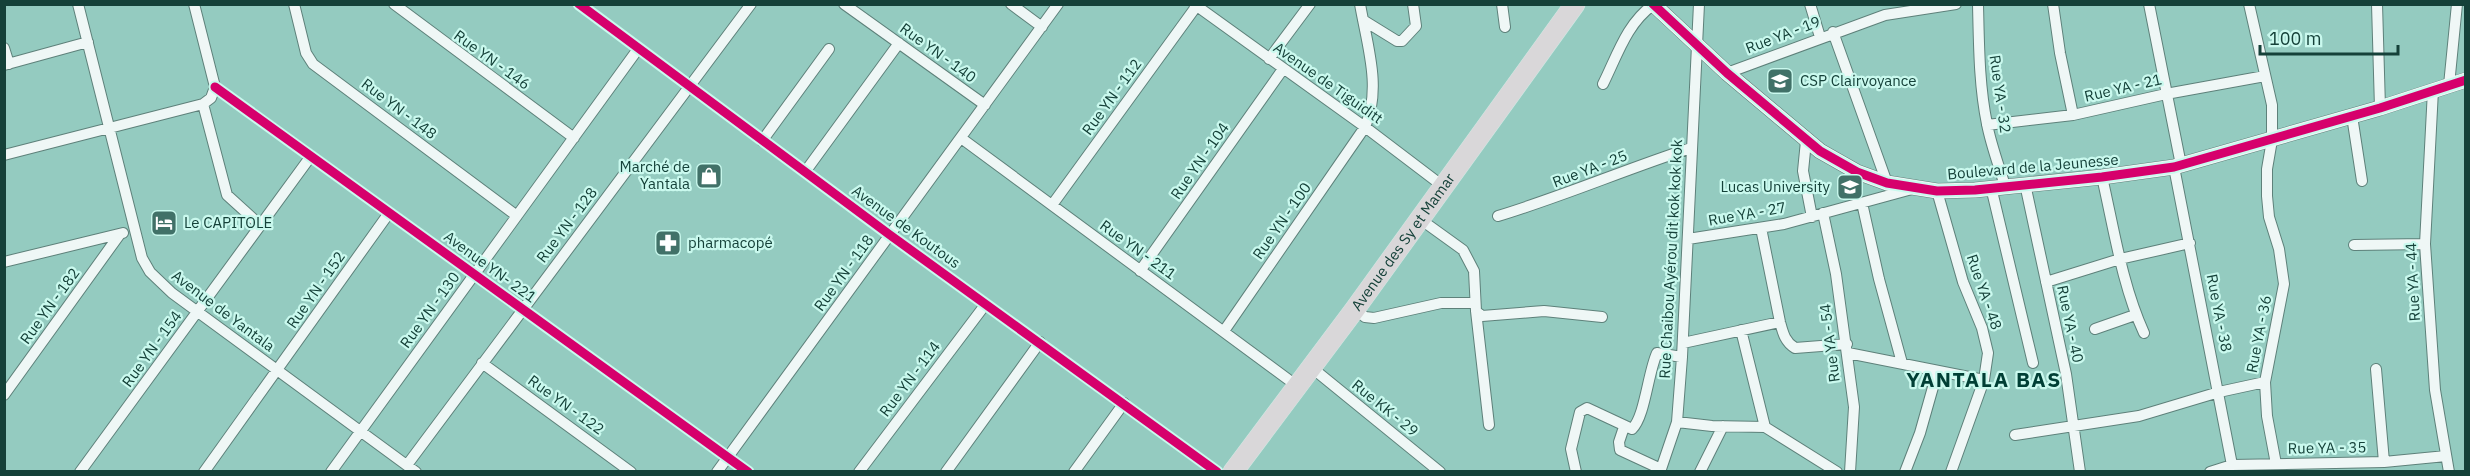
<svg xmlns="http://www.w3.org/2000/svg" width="2470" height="476" viewBox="0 0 2470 476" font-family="'IBM Plex Sans',sans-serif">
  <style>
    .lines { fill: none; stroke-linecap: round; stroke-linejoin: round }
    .street-casing { stroke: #5e817a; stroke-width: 12 }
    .secondary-casing { stroke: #5e817a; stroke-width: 16 }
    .highway-casing { stroke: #cfe8e3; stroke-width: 21 }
    .street { stroke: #eff7f6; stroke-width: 10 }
    .secondary { stroke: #eff7f6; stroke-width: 15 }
    .highway { stroke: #d9d7d9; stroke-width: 20 }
    .cycleway-casing { stroke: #caf9ee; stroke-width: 13 }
    .cycleway { stroke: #d6006c; stroke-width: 9 }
    .labels { text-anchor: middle; stroke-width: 4.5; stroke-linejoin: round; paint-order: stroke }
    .street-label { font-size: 15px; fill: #154139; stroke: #caf9ee }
    .poi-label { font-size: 15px; fill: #154139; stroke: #caf9ee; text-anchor: start }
    .district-label { font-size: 21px; font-weight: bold; letter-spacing: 1.5px; fill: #003f35; stroke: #caf9ee }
  </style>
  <rect width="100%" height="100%" fill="#94cbc0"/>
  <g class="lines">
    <defs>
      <path id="street" d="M78,4L142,258L150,272L172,293L416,472
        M194,4L215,87
        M294,4L306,53L313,64L517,216
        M394,4L574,138
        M579,4L890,235L1217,472
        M844,4L985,105
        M1011,4L1042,27
        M1194,4L1365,127L1444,187
        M1502,4L1505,27
        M1810,4L1820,37
        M1978,4C1979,45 1979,85 1987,124C1991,145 1999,166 2005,186
        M2053,4L2060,53L2073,115
        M2149,4L2181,165
        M2249,4L2272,105V140L2267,169V196L2269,217L2279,249L2284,284L2265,382L2267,416L2276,464
        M2377,4L2380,108
        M1363,20L1397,41H1402L1416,26L1413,4
        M1833,32L1887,183
        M4,48L9,64
        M1269,59L1310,4
        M4,65L88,42
        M1727,73L1885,15L1956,4
        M1603,84C1617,56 1627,23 1653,5
        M2449,85L2457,4
        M215,87L748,472
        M2433,90L2425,244L2435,390L2449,472
        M203,104L227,195L260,225
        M2352,116L2362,181
        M1987,125L2073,115L2166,94L2265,76
        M961,138L1297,386
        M762,141L829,49
        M1806,141L1803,171L1812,217
        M4,155L203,104L211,98L215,87
        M2174,167L2232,465
        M805,172L899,43
        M2102,177C2114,229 2122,285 2144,333
        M2025,184L2066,374L2080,472
        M1991,187L2033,363
        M1937,191L1963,282L1982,328L1988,353L1984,380L1951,472
        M1862,203L1879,279L1902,363
        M1052,205L1198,4
        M1823,213L1836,274L1854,407L1850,472
        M1498,216C1564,196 1626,169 1691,148
        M1420,219L1463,250L1474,271L1476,311L1482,316L1544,311L1602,317
        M1761,228L1780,322C1783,333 1785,342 1795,348L1847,344
        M1688,239L1784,224L1912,189
        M2354,245L2425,244
        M4,262L123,233
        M1140,271L1283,69
        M2046,282L2120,259L2190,243
        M1355,309L1365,317L1374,318L1441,303H1475
        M1476,311L1489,425
        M2095,329L2135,315
        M1741,330L1765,427
        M1224,331L1365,127C1382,88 1367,45 1360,4
        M1683,343L1780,322
        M1848,353L1984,380
        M482,363L631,472
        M1311,367L1440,472
        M2376,369L2384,462
        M4,395L120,234
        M1677,422L1712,426L1765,427L1837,472
        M1624,427L1619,442L1620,450L1661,469
        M2015,435L2139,416L2219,392L2265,382
        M407,465L751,4
        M80,472L311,156
        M204,472L389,213
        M331,472L638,49
        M717,472L1058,4
        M859,472L985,305
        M946,472L1040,342
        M1074,472L1124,403
        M1576,472L1571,449L1580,412L1587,408L1632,429C1645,417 1648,372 1657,353L1682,357
        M1660,472L1677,422L1682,357L1699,4
        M1700,472L1723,426
        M1905,472L1920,433L1937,373
        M2210,472L2232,465L2384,462L2446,456"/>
      <path id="secondary" d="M1653,4L1727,73L1820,151L1857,172L1887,183L1937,191L1975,190L2102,177L2174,167L2380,108L2466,80"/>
      <g id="highway">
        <path id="s1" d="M1233,472L1355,309L1575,4"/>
      </g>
    </defs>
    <use href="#street" class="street-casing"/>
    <use href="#secondary" class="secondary-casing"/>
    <use href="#highway" class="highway-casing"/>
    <use href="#street" class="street"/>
    <use href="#secondary" class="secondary"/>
    <use href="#highway" class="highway"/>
    <defs>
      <path id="cycleway" d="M579,4L890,235L1217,472
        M1653,4L1727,73L1820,151L1857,172L1887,183L1937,191L1975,190L2102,177L2174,167L2380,108L2466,80
        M215,87L748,472"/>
    </defs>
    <use href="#cycleway" class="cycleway-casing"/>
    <use href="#cycleway" class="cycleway"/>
  </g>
  <defs>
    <symbol id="school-square" viewBox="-11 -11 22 22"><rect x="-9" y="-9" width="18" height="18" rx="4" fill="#417168" stroke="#caf9ee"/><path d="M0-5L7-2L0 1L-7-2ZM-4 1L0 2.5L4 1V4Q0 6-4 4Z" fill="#fff"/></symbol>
    <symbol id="shop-square" viewBox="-11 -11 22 22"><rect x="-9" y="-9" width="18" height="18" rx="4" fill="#417168" stroke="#caf9ee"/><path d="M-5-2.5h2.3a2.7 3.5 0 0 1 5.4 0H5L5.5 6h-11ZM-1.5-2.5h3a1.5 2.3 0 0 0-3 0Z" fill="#fff"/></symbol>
    <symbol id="university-square" viewBox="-11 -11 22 22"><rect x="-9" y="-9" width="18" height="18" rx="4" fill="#417168" stroke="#caf9ee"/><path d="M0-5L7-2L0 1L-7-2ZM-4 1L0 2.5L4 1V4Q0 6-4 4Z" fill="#fff"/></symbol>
    <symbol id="hotel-square" viewBox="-11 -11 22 22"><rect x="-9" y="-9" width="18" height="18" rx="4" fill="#417168" stroke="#caf9ee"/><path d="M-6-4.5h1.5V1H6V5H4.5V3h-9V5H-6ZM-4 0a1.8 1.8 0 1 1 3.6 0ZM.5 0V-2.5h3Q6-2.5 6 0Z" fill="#fff"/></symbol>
    <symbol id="pharmacy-square" viewBox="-11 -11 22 22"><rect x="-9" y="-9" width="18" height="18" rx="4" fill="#417168" stroke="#caf9ee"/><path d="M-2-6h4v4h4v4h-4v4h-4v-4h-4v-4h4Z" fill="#fff"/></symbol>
  </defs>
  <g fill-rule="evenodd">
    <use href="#school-square" x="1765" y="66" width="30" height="30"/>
    <use href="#shop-square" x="694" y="161" width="30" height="30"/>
    <use href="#university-square" x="1835" y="172" width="30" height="30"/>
    <use href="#hotel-square" x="149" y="208" width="30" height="30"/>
    <use href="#pharmacy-square" x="653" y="228" width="30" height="30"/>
  </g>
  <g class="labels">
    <g class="street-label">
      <text transform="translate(1783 35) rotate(-21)" y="5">Rue YA - 19</text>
      <text transform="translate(938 53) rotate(36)" y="5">Rue YN - 140</text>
      <text transform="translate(492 60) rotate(36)" y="5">Rue YN - 146</text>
      <text transform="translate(1328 83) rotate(35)" y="5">Avenue de Tiguiditt</text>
      <text transform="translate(2123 88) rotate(-13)" y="5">Rue YA - 21</text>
      <text transform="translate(2000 94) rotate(82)" y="5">Rue YA - 32</text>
      <text transform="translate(1112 97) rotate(-54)" y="5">Rue YN - 112</text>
      <text transform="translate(399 109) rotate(37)" y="5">Rue YN - 148</text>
      <text transform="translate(1200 161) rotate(-55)" y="5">Rue YN - 104</text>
      <text transform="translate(2033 167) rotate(-5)" y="5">Boulevard de la Jeunesse</text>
      <text transform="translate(1590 169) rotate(-21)" y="5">Rue YA - 25</text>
      <text transform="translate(1747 214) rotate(-10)" y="5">Rue YA - 27</text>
      <text transform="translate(1282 221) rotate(-55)" y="5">Rue YN - 100</text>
      <text transform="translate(567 225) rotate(-53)" y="5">Rue YN - 128</text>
      <text transform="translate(906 227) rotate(36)" y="5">Avenue de Koutous</text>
      <text dy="5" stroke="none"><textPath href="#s1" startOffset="286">Avenue des Sy et Mamar</textPath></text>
      <text transform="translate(1138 250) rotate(36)" y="5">Rue YN - 211</text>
      <text transform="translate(1671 259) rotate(-87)" y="5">Rue Chaibou Ayérou dit kok kok kok</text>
      <text transform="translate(490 267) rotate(36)" y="5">Avenue YN- 221</text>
      <text transform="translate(844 273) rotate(-54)" y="5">Rue YN - 118</text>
      <text transform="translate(2413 282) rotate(-93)" y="5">Rue YA - 44</text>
      <text transform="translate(316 290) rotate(-55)" y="5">Rue YN - 152</text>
      <text transform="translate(1984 292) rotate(71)" y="5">Rue YA - 48</text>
      <text transform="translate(50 306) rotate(-54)" y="5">Rue YN - 182</text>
      <text transform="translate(430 310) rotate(-54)" y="5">Rue YN - 130</text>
      <text transform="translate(223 311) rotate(37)" y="5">Avenue de Yantala</text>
      <text transform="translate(2219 313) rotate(79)" y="5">Rue YA - 38</text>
      <text transform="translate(2070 324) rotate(78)" y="5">Rue YA - 40</text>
      <text transform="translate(2259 334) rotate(-79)" y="5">Rue YA - 36</text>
      <text transform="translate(1830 343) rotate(-97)" y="5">Rue YA - 54</text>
      <text transform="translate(152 349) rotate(-54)" y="5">Rue YN - 154</text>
      <text transform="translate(910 379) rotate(-53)" y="5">Rue YN - 114</text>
      <text transform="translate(566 405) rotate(36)" y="5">Rue YN - 122</text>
      <text transform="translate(1385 408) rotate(39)" y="5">Rue KK - 29</text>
      <text transform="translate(2327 448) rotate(-1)" y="5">Rue YA - 35</text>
    </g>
    <g class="poi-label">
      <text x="1800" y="86">CSP Clairvoyance</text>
      <text x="690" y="172" text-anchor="end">Marché de<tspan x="690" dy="17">Yantala</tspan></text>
      <text x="1830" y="192" text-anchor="end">Lucas University</text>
      <text x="184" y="228">Le CAPITOLE</text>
      <text x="688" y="248">pharmacopé</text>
    </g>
    <g class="district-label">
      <text x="1984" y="387">YANTALA BAS</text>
    </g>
  </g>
  <rect width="2470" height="476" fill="none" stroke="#154139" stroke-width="12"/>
  <path d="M2260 45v9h138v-9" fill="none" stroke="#154139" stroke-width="3"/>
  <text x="2269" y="45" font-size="18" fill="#154139" stroke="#caf9ee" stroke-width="4.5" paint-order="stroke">100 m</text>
</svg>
